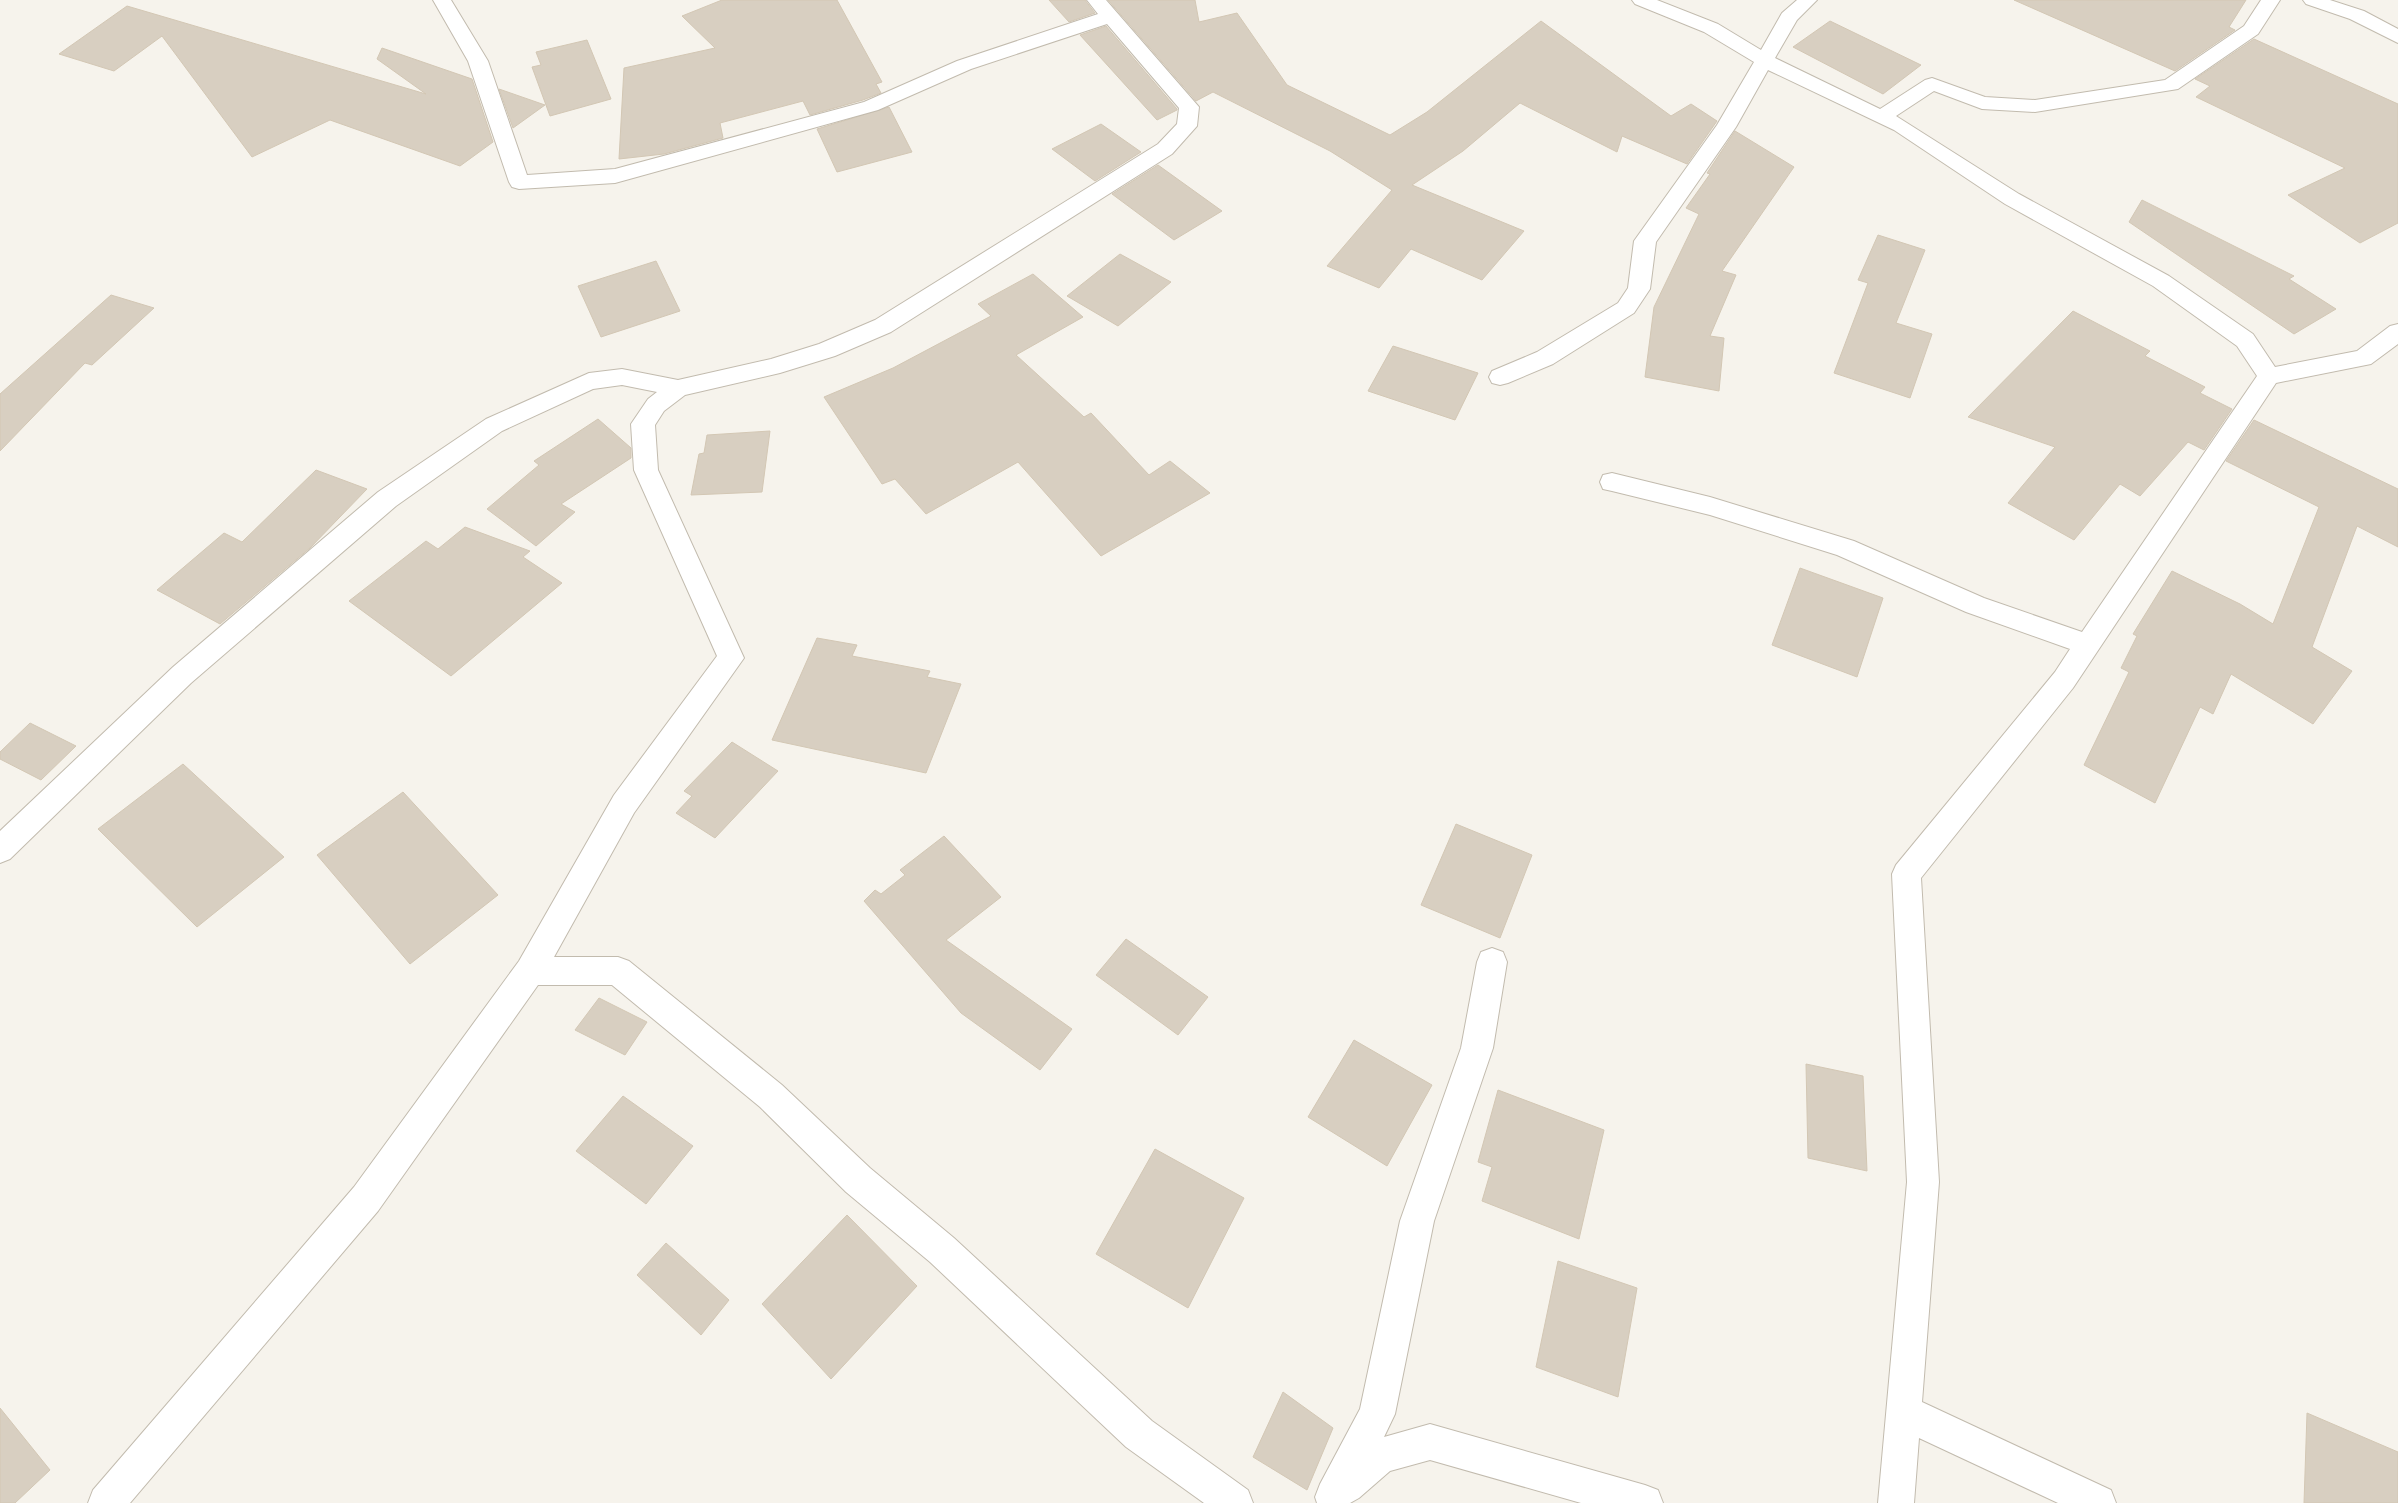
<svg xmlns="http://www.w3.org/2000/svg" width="2398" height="1503" viewBox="0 0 2398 1503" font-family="Arial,sans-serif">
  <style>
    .building { fill: #d8cfc1; stroke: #d3c7b4 }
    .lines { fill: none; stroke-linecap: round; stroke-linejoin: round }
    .minor-casing { stroke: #c2bbae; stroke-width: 2 }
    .minor { fill: #fff; fill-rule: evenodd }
  </style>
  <rect width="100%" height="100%" fill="#f6f3ec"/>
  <path class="building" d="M722,0H837L882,82L876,84L881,93L863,100L810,115L803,101L720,123L723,138L664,154L619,159L624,68L715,48L682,16Z
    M1049,0H1085L1095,13L1069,22Z
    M1108,0H1195L1199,22L1237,13L1287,85L1390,135L1427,112L1541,21L1671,116L1691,104L1717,121L1687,164L1622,136L1617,152L1520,103L1463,151L1412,185L1524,231L1482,280L1411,249L1379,288L1327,266L1392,190L1330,151L1213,92L1196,101Z
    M2014,0H2246L2229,27L2235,30L2175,71Z
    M127,6L426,94L377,59L382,48L472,79L493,142L460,166L330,120L252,157L162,36L114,71L59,54Z
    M1830,21L1921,65L1883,94L1793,47Z
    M1106,26L1177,109V110L1157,120L1080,35Z
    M2254,39L2398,104V223L2360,243L2288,195L2345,168L2196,97L2210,86L2195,79Z
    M587,40L611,99L550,116L532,67L541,65L536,52Z
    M499,89L545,105L513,128Z
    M889,107L912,152L837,172L817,129Z
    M1101,124L1141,152L1095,181L1052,149Z
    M1735,131L1794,167L1722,271L1736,275L1710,336L1724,338L1719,391L1645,377L1654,307L1699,214L1686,208L1710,174L1707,173Z
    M1158,165L1222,211L1174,240L1112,194Z
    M2142,200L2294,276L2289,279L2336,309L2294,334L2129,222Z
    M1878,235L1925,250L1896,323L1932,334L1910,398L1834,373L1868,283L1858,280Z
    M1120,254L1171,282L1118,326L1067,296Z
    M656,261L680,311L601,337L578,286Z
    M1033,274L1083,317L1016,355L1084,417L1091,413L1149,475L1170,461L1210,493L1101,556L1018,462L926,514L895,479L882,484L824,397L893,368L991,316L978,304Z
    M111,295L154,308L92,365L85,363L0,451V394Z
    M2073,311L2150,351L2145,356L2205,387L2200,393L2232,409L2204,450L2188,442L2140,496L2120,484L2074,540L2008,503L2055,447L1968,417Z
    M1393,346L1478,373L1455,420L1368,391Z
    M598,419L631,448V458L561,504L575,512L536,546L487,509L539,465L534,461Z
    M2254,420L2398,489V547L2357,526L2312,647L2352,671L2313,724L2231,674L2213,714L2200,707L2155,803L2084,765L2129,672L2121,668L2137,636L2133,634L2172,571L2240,604L2273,624L2319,507L2226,461Z
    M770,431L762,492L691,495L699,454L704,453L707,435Z
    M316,470L367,489L310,548L220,624L157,590L224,533L242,542Z
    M465,527L530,551L523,557L562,583L451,676L349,601L426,541L438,549Z
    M1800,568L1883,598L1857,677L1772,645Z
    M817,638L857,645L852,656L930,671L927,677L961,684L926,773L772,740Z
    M30,723L76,746L41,780L0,759V752Z
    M732,742L778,771L715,838L676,813L692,796L684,791Z
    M183,764L284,857L197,927L98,829Z
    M403,792L498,895L410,964L317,855Z
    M1456,824L1532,855L1500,938L1421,905Z
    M944,836L1001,897L946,940L1072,1029L1040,1070L961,1013L864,901L875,890L881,894L905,875L900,870Z
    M1126,939L1208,997L1178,1035L1096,975Z
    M599,998L647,1022L625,1055L575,1030Z
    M1354,1040L1432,1085L1387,1166L1308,1117Z
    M1806,1064L1863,1076L1867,1171L1808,1158Z
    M1498,1090L1604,1130L1579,1239L1482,1201L1492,1167L1478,1162Z
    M623,1096L693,1146L646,1204L576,1151Z
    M1155,1149L1244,1198L1188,1308L1096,1254Z
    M847,1215L917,1286L831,1379L762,1304Z
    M666,1243L729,1300L701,1335L637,1275Z
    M1558,1261L1637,1288L1618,1397L1536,1367Z
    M1283,1392L1333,1428L1307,1490L1253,1457Z
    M0,1408L50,1470L15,1503H0Z
    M2307,1413L2398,1452V1503H2304Z"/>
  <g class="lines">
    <defs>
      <path id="minor" d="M433,0H451L488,61L527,175L615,169L864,102L957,61L1098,14L1087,0H1106L1199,107L1197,126L1172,154L891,332L835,356L780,373L685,395L664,411L655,425L658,470L744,658L634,813L554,957H618L629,961L782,1085L870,1168L954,1238L1152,1421L1248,1490L1253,1503H1204L1126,1447L930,1262L846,1192L760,1107L612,985H538L378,1211L130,1503H88L93,1490L354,1187L519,961L614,795L717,656L634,470L631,424L648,399L657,392L622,385L593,389L502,431L396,506L191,683L10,859L0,863V831L173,667L378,492L486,419L589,373L622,369L678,380L771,359L819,344L875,320L1158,144L1177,124L1179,108L1107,24L971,69L878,110L615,183L519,189L512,187L509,182L468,61Z
        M1632,0H1657L1718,24L1761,50L1782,13L1797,0H1817L1797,20L1775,58L1880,109L1925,80L1932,78L1985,97L2035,100L2165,80L2244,26L2261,0H2280L2258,34L2178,89L2035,112L1982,109L1934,91L1896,116L2019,194L2169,276L2253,334L2275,367L2357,351L2390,326L2398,324V344L2371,364L2276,383L2073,688L1921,878L1939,1182L1922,1402L2111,1490L2116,1503H2058L1919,1438L1914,1503H1878L1907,1182L1892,874L1896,865L2055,672L2070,649L1966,612L1837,555L1710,515L1612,491L1603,489L1600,482L1603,475L1612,473L1710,497L1854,541L1984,598L2082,632L2257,376L2237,346L2153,286L2005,204L1894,130L1768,70L1736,127L1656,242L1650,289L1634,313L1553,364L1508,383L1500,385L1492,383L1489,377L1492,371L1537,352L1618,303L1628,288L1634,241L1717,125L1754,62L1704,32L1635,4Z
        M2303,0H2330L2364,11L2398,29V43L2350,19L2306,4Z
        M1492,948L1503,952L1507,962L1493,1048L1434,1221L1395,1414L1384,1437L1430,1424L1645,1485L1658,1490L1663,1503H1581L1430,1460L1390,1471L1359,1498L1350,1503H1317L1315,1497L1320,1484L1360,1409L1400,1221L1461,1048L1477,962L1481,952Z"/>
    </defs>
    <use href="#minor" class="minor-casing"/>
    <use href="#minor" class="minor"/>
  </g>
</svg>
